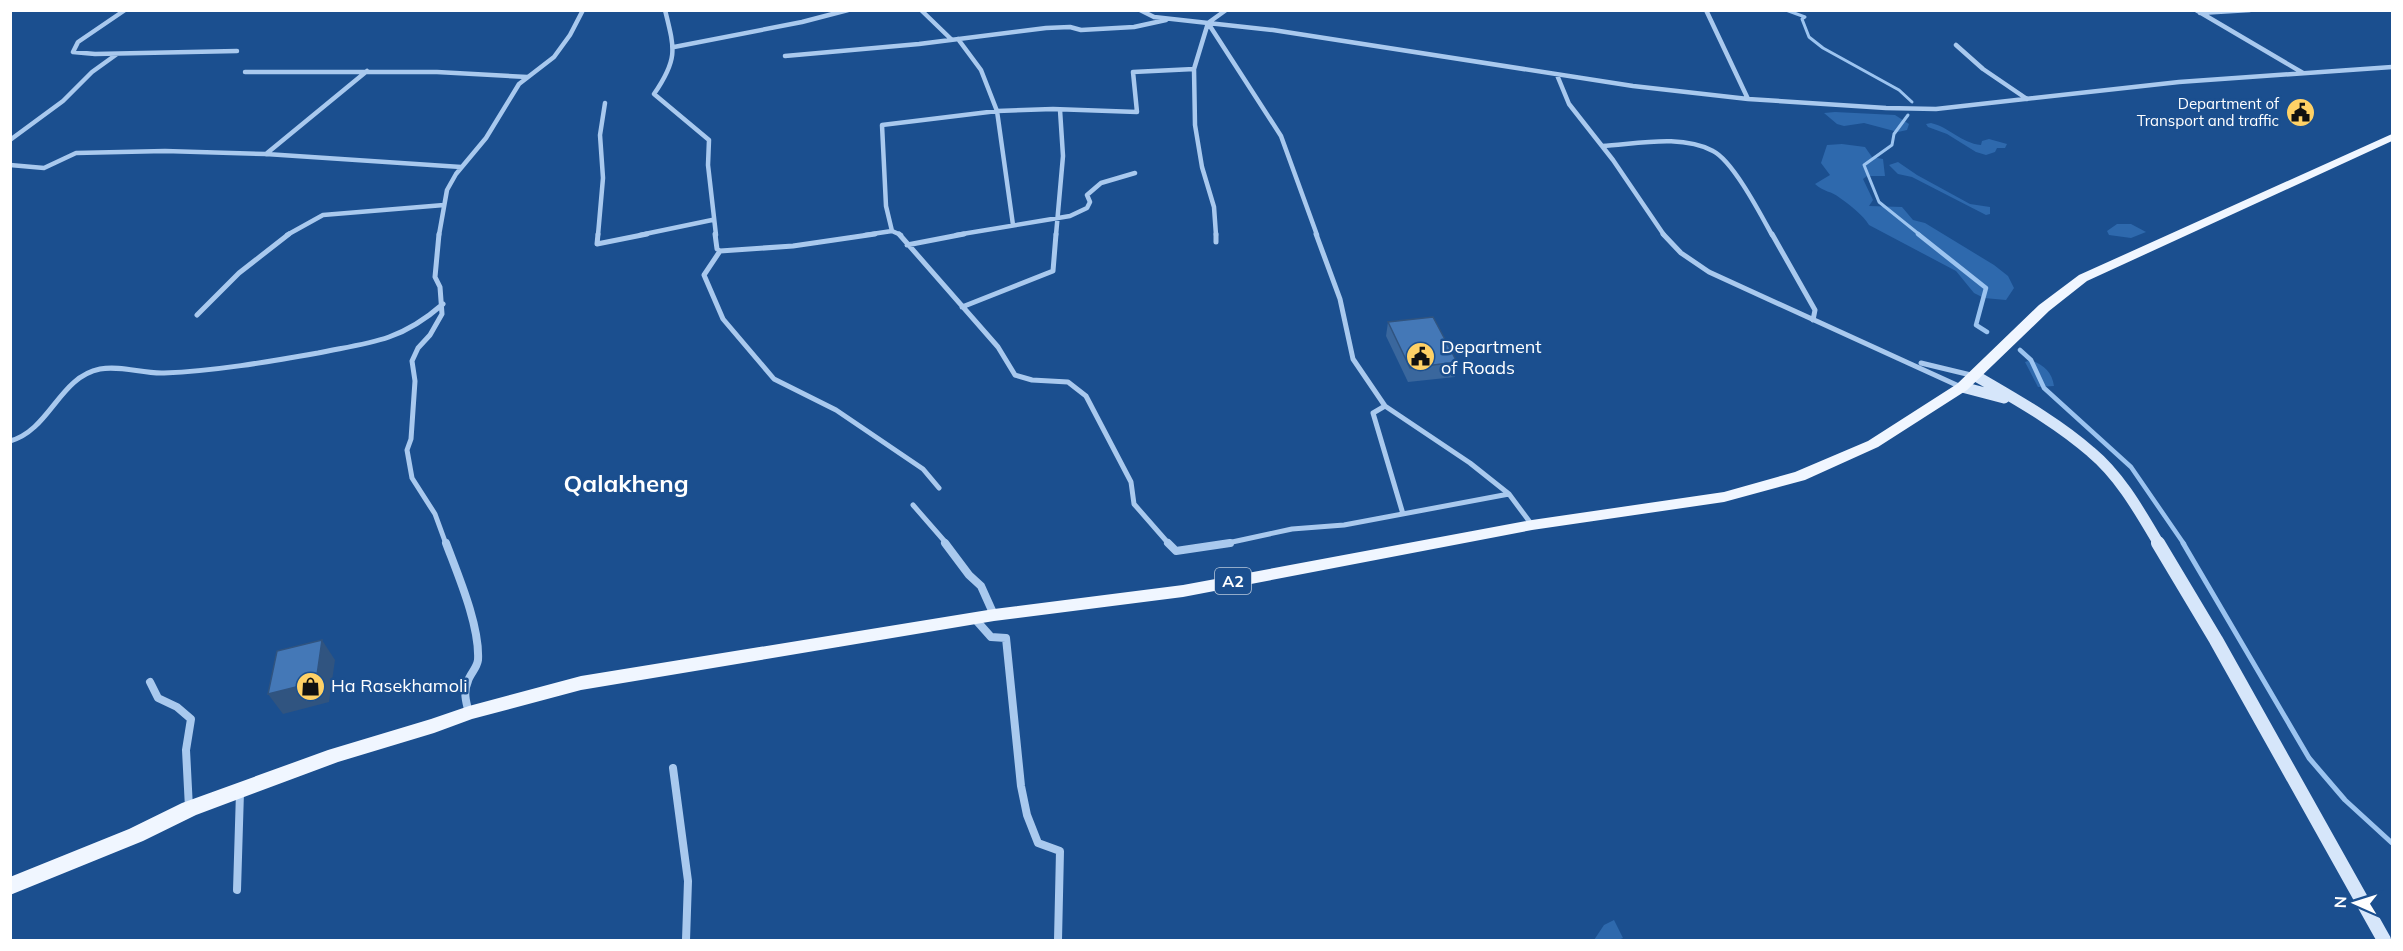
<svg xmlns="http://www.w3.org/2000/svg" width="2403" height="951" viewBox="0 0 2403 951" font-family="Mulish,sans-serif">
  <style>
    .green { fill: #2e69ad }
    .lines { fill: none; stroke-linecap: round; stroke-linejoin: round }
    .stream-far2 { stroke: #9cc4f0; stroke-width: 3 }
    .stream-far1 { stroke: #9cc4f0; stroke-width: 4.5 }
    .stream { stroke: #9cc4f0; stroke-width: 5 }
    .street-far2 { stroke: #a9c9ee; stroke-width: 4.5 }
    .street-far1 { stroke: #a9c9ee; stroke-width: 5 }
    .street { stroke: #a9c9ee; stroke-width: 8 }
    .secondary-far1 { stroke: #d6e6fa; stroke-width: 11 }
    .secondary { stroke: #d6e6fa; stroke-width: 14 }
    .primary { fill: #f0f6ff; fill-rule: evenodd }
    .wall { fill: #3a679d }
    .shaded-wall { fill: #305480 }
    .building { fill: #4478b7; stroke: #305480; stroke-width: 1.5 }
    .labels { text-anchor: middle; stroke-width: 5; stroke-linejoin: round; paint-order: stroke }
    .far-poi-label { font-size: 15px; fill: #fff; stroke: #1b4f8f; text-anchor: end }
    .shield { fill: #1b4f8f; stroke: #bbcadd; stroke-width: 1.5 }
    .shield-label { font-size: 16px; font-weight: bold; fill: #fff }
    .poi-label { font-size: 18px; fill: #fff; stroke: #1b4f8f; text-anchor: start }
    .district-label { font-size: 24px; font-weight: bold; fill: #fff; stroke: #1b4f8f }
  </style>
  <rect width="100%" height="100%" fill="#1b4f8f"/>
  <path class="green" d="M1835,112L1895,115L1909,124L1907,130L1898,132L1864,123L1844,126L1837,124L1824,113Z
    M1931,123C1949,127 1961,143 1981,145L1982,141L1989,139L2007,144L2005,148H1997L1995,152L1986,155L1976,152L1947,134L1928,127L1926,124Z
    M1842,144L1865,147L1872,157L1883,159L1885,176H1867L1863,179L1873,200L1869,206L1902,207L1913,220L1925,223L1994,265L2008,276L2014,288L2006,300L1984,298L1974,293L1956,271L1869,225C1863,215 1850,205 1840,198C1832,191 1823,192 1815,184L1830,175L1821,163L1827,145Z
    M1898,162L1917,175L1970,204L1990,207V214L1986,215L1912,177L1898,174L1889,165Z
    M2117,224H2131L2146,232L2131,238L2109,235L2107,231Z
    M2031,360C2044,365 2052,372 2054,386L2038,387L2025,362Z
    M1614,920L1623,938L1618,940H1594L1604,925Z"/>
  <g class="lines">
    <path class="stream-far2" d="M1786,10L1805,17L1802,19L1809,37L1823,48L1899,90L1912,102
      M1908,115L1894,134L1892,145L1864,165L1879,202L1920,235"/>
    <path class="stream-far1" d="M1918,234L1986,288L1976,325L1987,332
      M2020,350L2031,360L2044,388L2131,467L2184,544"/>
    <path class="stream" d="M2183,543L2309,758L2345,800L2392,843"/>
    <path class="street-far2" d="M125,10L78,42L73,52L95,54L237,51
      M665,10C675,50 678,59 654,94L709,140L708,165L716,235
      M921,10L952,40
      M1140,10L1154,17L1208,23L1281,136L1317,235
      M1706,10L1748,99
      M2196,10L2303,73
      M2200,13L2250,10
      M1208,23L1273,30L1633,86L1748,99L1886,108L1936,109L2179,82L2392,67
      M958,39L981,70L997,111L1013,225
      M1956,45L1983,69L2027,99
      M674,47L802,22L848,10
      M785,56L919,44L1046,28L1070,27L1081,30L1134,27L1166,20
      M245,72H437L527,77
      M1557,75L1569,104L1613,160L1664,235
      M10,140L63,101L92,72L117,54
      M1602,146C1637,144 1681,134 1713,151C1733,161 1761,215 1772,235
      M266,154L367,71
      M10,165L44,168L76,153L165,151L266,154L461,167
      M287,235L323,215L444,205
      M439,235L447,190L456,174L486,138L519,84L554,57L570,35L583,10
      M598,235L603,178L600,135L605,103
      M640,235L712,220
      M865,235L892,231
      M901,235L892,231L886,206L882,125L997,111L1053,109L1137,112L1133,72L1194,69
      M956,235L1070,216L1087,208L1090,202L1087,195L1101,183L1135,173
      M1056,235L1063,156L1060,110
      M1216,235L1214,207L1202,167L1195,125L1194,69L1208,23L1226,10"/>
    <path class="street-far1" d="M439,234L435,277L440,287L442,314L430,335L418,348L412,361L415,381L411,439L407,450L412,478L435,514L446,544
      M598,234L597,244L647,234
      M715,234L717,249L720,251L704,275L723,319L774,379L836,410L923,469L939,488
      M899,234L998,347L1015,375L1032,380L1068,382L1086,396L1131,482L1134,504L1169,544
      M1216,234V242
      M1316,234L1340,299L1353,359L1385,406L1470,463L1509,494L1532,525
      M1663,234L1681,253L1709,272L1961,387
      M1772,234L1815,310L1813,320
      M907,245L964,234
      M720,251L793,246L875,234
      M962,307L1053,271L1056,234
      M197,315L239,273L289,234
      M1921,363L1975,376
      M1385,406L1373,413L1403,514
      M10,441C50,430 59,377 100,369C121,365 143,374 164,373C215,371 267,362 318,353C341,348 366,345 389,337C409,330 427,318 443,304
      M913,505L947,544
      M1223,544L1292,529L1344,525L1509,494"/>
    <path class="street" d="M446,543C458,575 480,626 478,660C477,668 470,674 468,681C463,692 466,702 469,713
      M945,543L969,575L981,586L994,615
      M1168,543L1176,551L1230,543
      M975,619L991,637L1006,638L1021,786L1027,815L1038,843L1060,851L1058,940
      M150,682L158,698L177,707L191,719L186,750L189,808
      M673,768L688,881L686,940
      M237,890L240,792"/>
    <path class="secondary-far1" d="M1976,376C2015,399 2057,422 2091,452C2120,476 2140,512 2159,544
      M1962,387L2004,398"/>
    <path class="secondary" d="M2158,543L2216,640L2384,940"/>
    <path class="primary" d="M2392,134V141L2087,281L2049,311L1967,390L1878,447L1805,480L1724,502L1532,530L1183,597L994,621L581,690L472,719L434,733L338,762L196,815L143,841L10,895V877L129,829L182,803L328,750L431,719L469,706L581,676L994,609L1183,585L1532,520L1724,492L1795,472L1868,441L1957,384L2039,305L2079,275Z"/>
  </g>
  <path class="wall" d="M1388,322L1457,362L1455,377L1408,382L1386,336Z"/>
  <path class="shaded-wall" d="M322,640L335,660L329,702L283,714L268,694Z"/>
  <path class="building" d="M1433,317L1457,362L1410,368L1388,322Z
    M322,640L316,682L268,694L277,651Z"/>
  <defs>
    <symbol id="civic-disc" viewBox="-11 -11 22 22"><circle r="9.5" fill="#ffd166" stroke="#1b4f8f"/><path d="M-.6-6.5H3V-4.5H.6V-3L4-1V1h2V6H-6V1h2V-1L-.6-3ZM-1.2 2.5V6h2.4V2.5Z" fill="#111"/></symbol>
    <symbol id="shop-disc" viewBox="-11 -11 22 22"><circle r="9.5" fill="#ffd166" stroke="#1b4f8f"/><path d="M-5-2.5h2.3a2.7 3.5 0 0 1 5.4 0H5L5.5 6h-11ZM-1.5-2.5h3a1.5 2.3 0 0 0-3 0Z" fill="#111"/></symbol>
  </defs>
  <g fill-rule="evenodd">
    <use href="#civic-disc" x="2284" y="96" width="33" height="33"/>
    <use href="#civic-disc" x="1404" y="340" width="33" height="33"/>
    <use href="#shop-disc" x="294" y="670" width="33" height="33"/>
  </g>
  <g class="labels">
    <g class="far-poi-label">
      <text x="2279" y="109">Department of<tspan x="2279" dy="17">Transport and traffic</tspan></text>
    </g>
    <rect class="shield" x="1215" y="568" width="36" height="26" rx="4.5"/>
    <g class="shield-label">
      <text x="1233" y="587">A2</text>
    </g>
    <g class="poi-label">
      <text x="1441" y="353">Department<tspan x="1441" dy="21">of Roads</tspan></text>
      <text x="331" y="692">Ha Rasekhamoli</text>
    </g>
    <g class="district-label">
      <text x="626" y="492">Qalakheng</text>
    </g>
  </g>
  <rect width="2403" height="951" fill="none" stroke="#ffffff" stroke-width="24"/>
  <g transform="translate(2355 903) rotate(273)" stroke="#1b4f8f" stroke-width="4.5" paint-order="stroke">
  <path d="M0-4.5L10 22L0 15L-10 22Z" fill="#ffffff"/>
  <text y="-9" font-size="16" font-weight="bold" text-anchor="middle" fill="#ffffff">N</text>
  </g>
</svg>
